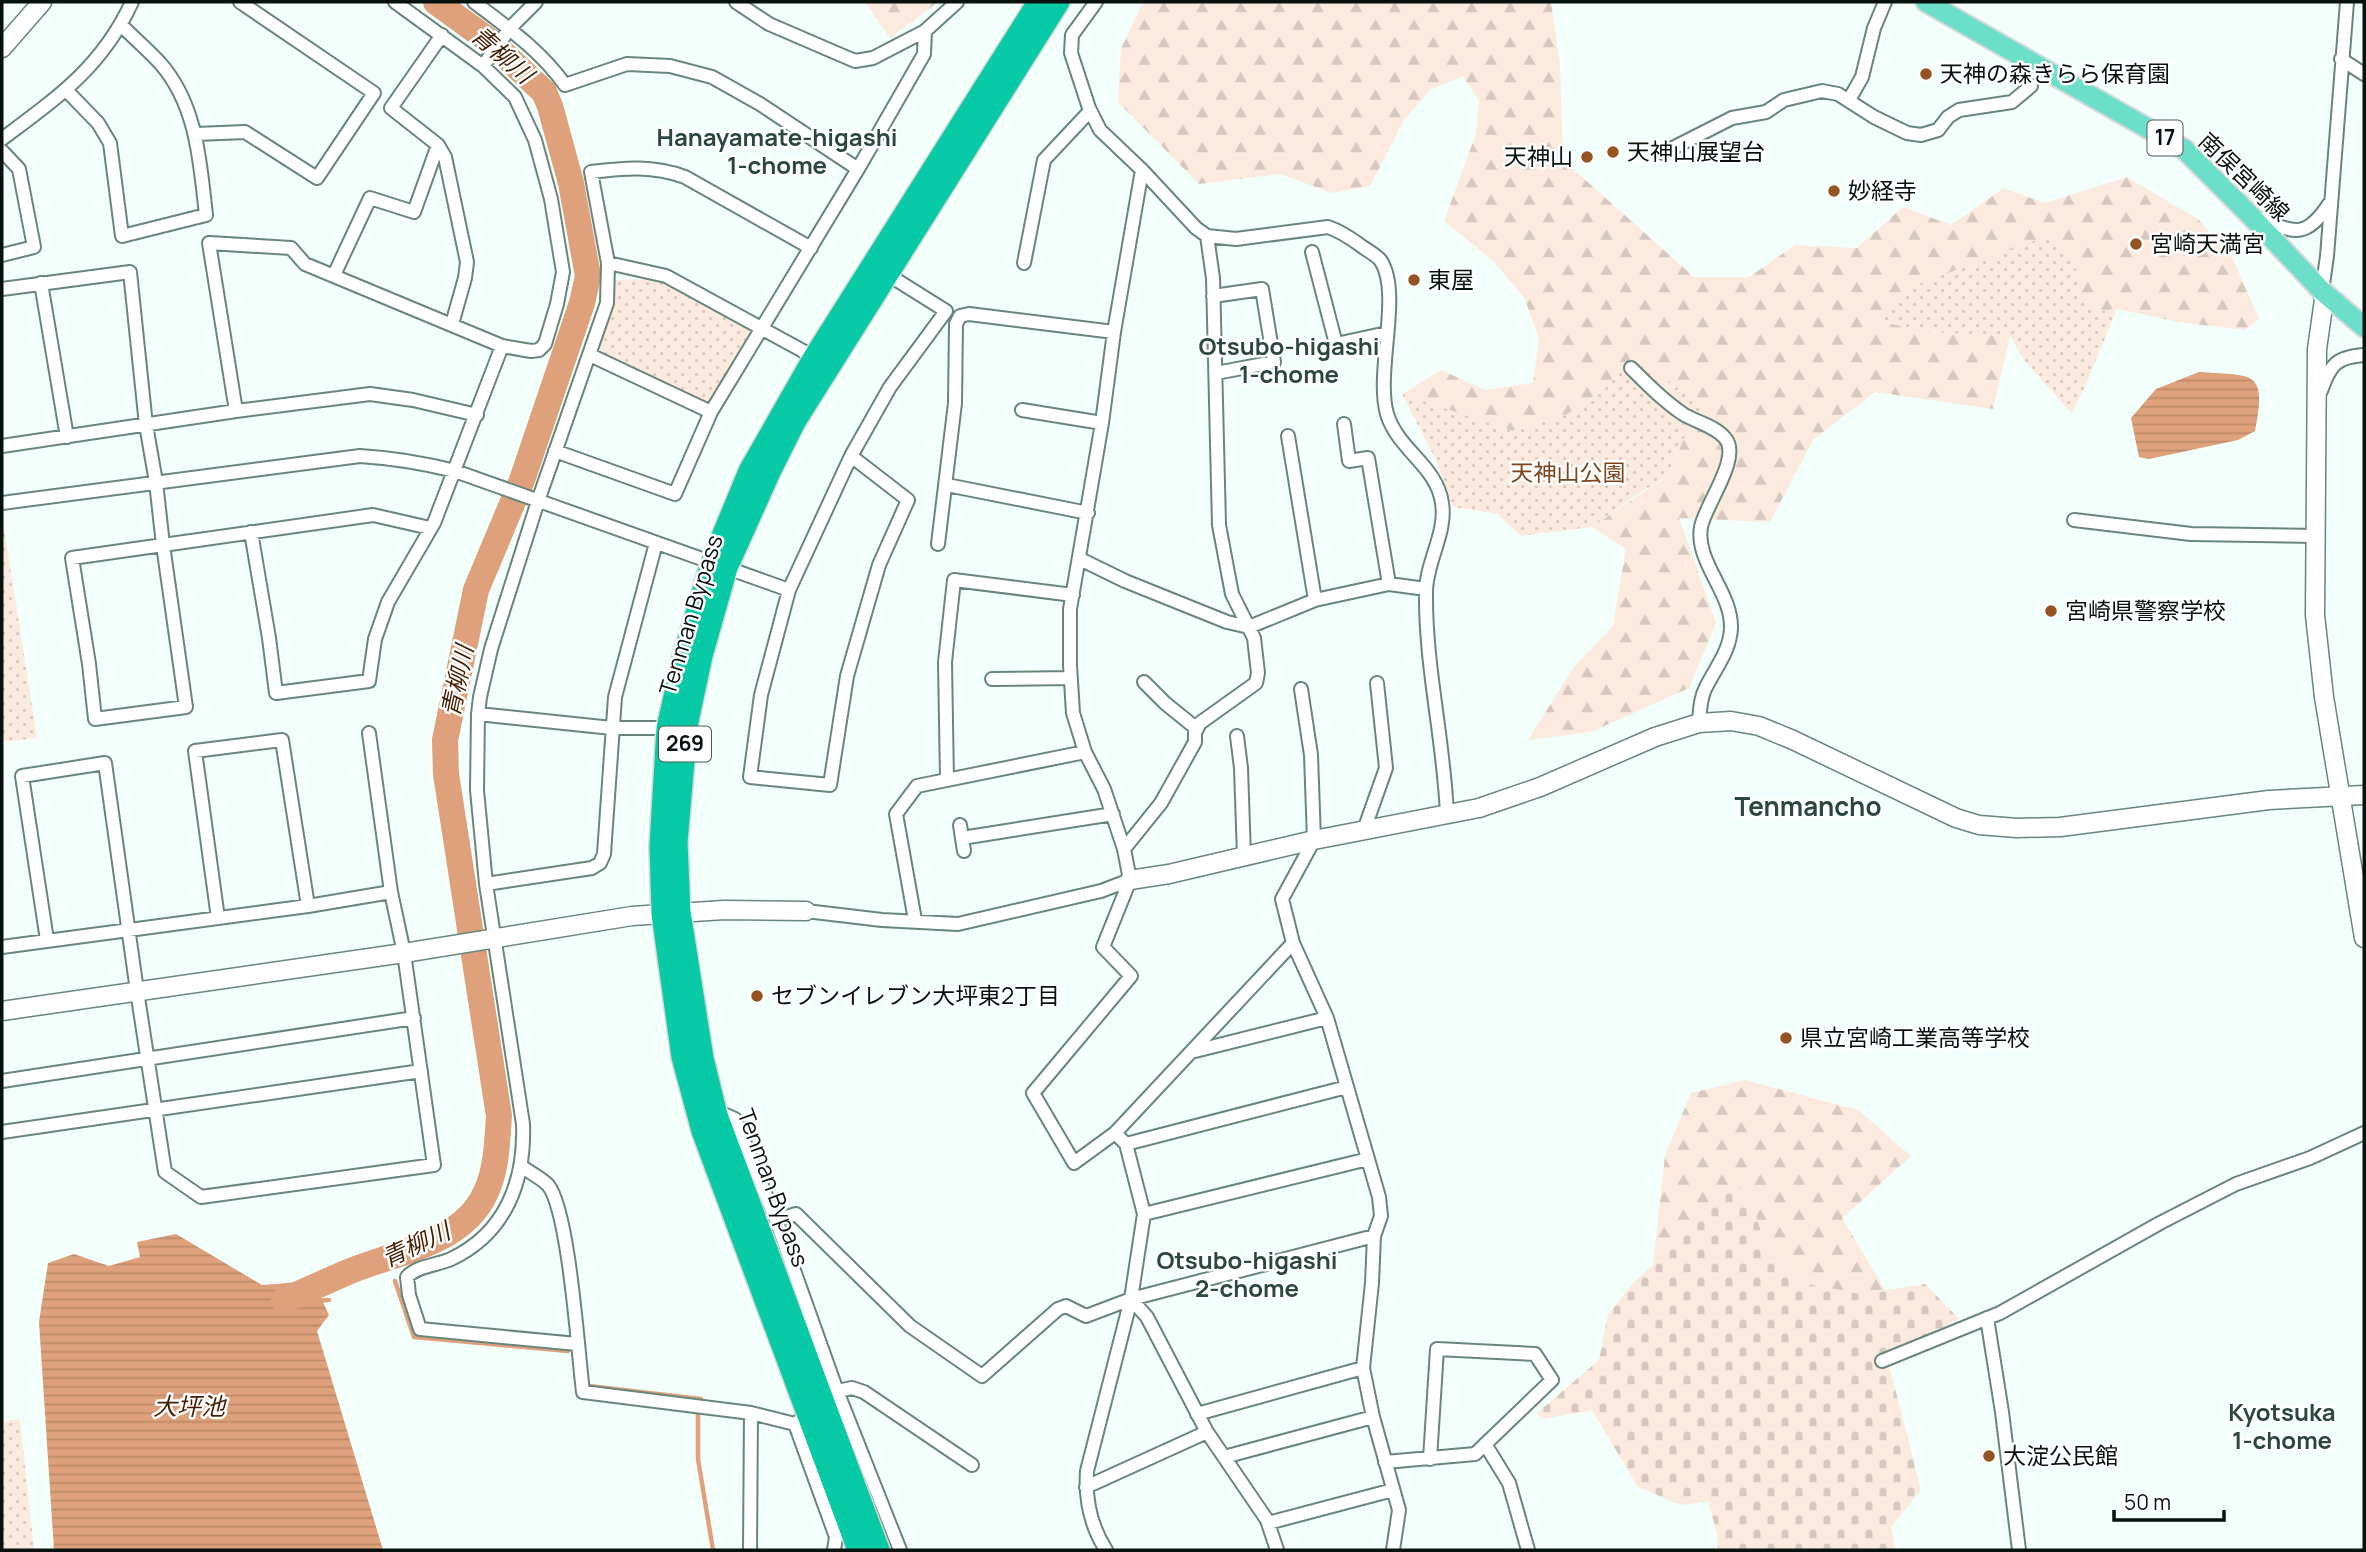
<svg xmlns="http://www.w3.org/2000/svg" width="2366" height="1552" viewBox="0 0 2366 1552" font-family="Manrope,'Noto Sans JP',sans-serif">
  <style>
    .forest { fill: url(#forest-firs) }
    .cemetery { fill: url(#cemetery-stones) }
    .park { fill: url(#park-dots) }
    .water { fill: url(#water-rules) }
    .lines { fill: none; stroke-linecap: round; stroke-linejoin: round }
    .stream { stroke: #dea17b; stroke-width: 4.5 }
    .river { stroke: #dea17b; stroke-width: 26 }
    .street-casing { stroke: #69867d; stroke-width: 16 }
    .secondary-casing { stroke: #69867d; stroke-width: 21 }
    .primary-casing { stroke: #d7d9d9; stroke-width: 23 }
    .highway-casing { stroke: #d7d9d9; stroke-width: 24 }
    .street { stroke: #fff; stroke-width: 12 }
    .secondary { stroke: #fff; stroke-width: 18 }
    .primary { stroke: #6bdfca; stroke-width: 19 }
    .highway { stroke: #08caa7; stroke-width: 21 }
    .poi-dot { fill: #955322; stroke: #fff; stroke-width: 2.5 }
    .labels { text-anchor: middle; stroke-width: 5; stroke-linejoin: round; paint-order: stroke }
    .shield { fill: #fff; stroke: #515957; stroke-width: 2 }
    .shield-label { font-size: 21px; font-weight: bold; fill: #07120f }
    .poi-label { font-size: 23px; fill: #07120f; stroke: #fff; text-anchor: start }
    .street-label { font-size: 23px; fill: #07120f; stroke: #fff }
    .park-label { font-size: 23px; fill: #7d441b; stroke: #fff }
    .water-label { font-size: 24px; font-style: italic; fill: #441d00; stroke: #fff }
    .neighbourhood-label { font-size: 24px; font-weight: bold; fill: #2c473f; stroke: #fff }
    .quarter-label { font-size: 26px; font-weight: bold; fill: #2c473f; stroke: #fff }
  </style>
  <defs>
    <pattern id="forest-firs" width="22" height="20" patternUnits="userSpaceOnUse" patternTransform="scale(1.75)"><rect width="22" height="20" fill="#fceadf"/><path d="M5 1l3.5 6h-7zM16 11l3.5 6h-7z" fill="#d6c8be"/></pattern>
    <pattern id="cemetery-stones" width="16" height="16" patternUnits="userSpaceOnUse" patternTransform="scale(1.75)"><rect width="16" height="16" fill="#fceadf"/><path d="M2 7V4a2 2 0 0 1 4 0v3zM10 15v-3a2 2 0 0 1 4 0v3z" fill="#d6c8be"/></pattern>
    <pattern id="park-dots" width="8" height="8" patternUnits="userSpaceOnUse" patternTransform="scale(1.75)"><rect width="8" height="8" fill="#fceadf"/><path d="M2 2h.1M6 6h.1" fill="none" stroke="#d6c8be" stroke-width="1.8" stroke-linecap="round"/></pattern>
    <pattern id="water-rules" width="6" height="5" patternUnits="userSpaceOnUse" patternTransform="scale(1.75)"><rect width="6" height="5" fill="#dea17b"/><path d="M0 2.5h6" fill="none" stroke="#bd8a69"/></pattern>
  </defs>
  <rect width="100%" height="100%" fill="#f2fffb"/>
  <path class="forest" d="M865,2H938L890,38Z
    M1143,2H1551L1560,66L1563,160L1694,277H1749L1795,245L1857,248L1903,207L1951,225L2004,188L2045,203L2127,177L2198,219L2232,257L2259,319L2245,330L2178,322L2117,309L2099,311L2080,297L2074,258L1877,321L1931,332L2010,336L1993,409L1875,392L1813,440L1770,522L1679,518L1716,623L1689,688L1591,732L1528,740L1574,667L1613,626L1626,549L1592,527L1667,476L1687,432L1706,410L1605,389L1566,415L1512,431L1402,394L1441,370L1485,390L1533,383L1539,338L1524,297L1493,261L1444,221L1476,134L1479,101L1463,76L1431,89L1404,120L1370,186L1331,193L1281,174L1199,184L1118,102L1121,49Z
    M1745,1080L1858,1110L1911,1156L1842,1218L1885,1290L1860,1294L1803,1283L1766,1246L1750,1199L1716,1201L1677,1244L1653,1266L1665,1156L1691,1093Z"/>
  <path class="cemetery" d="M1737,1183L1750,1199L1766,1246L1803,1283L1860,1294L1925,1284L1959,1319L1887,1357L1921,1490L1891,1527L1895,1550H1718L1717,1533L1708,1501L1681,1505L1638,1487L1592,1410L1544,1419L1536,1414L1599,1360L1608,1315L1633,1283L1677,1244L1716,1201Z"/>
  <path class="park" d="M2044,237L2074,258L2081,297L2099,311L2117,309L2084,389L2071,413L2025,361L2010,336L1931,332L1876,321L1919,284Z
    M659,279L754,333L707,404L599,353L616,280Z
    M1622,363L1653,369L1706,410L1687,432L1667,476L1635,496L1592,527L1521,536L1498,514L1453,507L1437,462L1402,394L1513,431L1566,415L1605,389Z
    M2,515L37,738L2,742Z
    M20,1419L34,1550H2V1421Z"/>
  <path class="water" d="M2199,372C2254,376 2267,369 2255,431L2238,440L2149,459L2139,457L2131,418L2156,389Z
    M176,1234L262,1285L313,1281L329,1315L317,1331L383,1550H54L39,1322L48,1263L74,1254L109,1266L140,1257L137,1242Z"/>
  <g class="lines">
    <path class="stream" d="M395,1281L414,1337L568,1351
      M316,1301L329,1300
      M589,1386L701,1399
      M698,1412V1459L713,1550"/>
    <path class="river" d="M284,1300C306,1291 327,1281 348,1272C393,1253 462,1244 485,1194C497,1170 497,1142 499,1116L446,774L445,740L476,590L522,480L582,303L588,276L571,183L550,106L544,92L491,42L436,2"/>
    <defs>
      <path id="street" d="M474,2C507,27 541,51 565,85L627,64L670,66L712,77L760,104L858,169
        M736,2L769,24L855,61L873,58L925,31L957,2
        M1096,2L1072,35L1071,53L1089,108L1100,130L1142,170L1196,228L1207,236L1236,239L1328,227C1340,231 1349,237 1360,245C1366,250 1377,255 1381,261C1402,294 1375,372 1387,414C1398,450 1437,466 1442,503C1447,533 1426,562 1426,592C1425,666 1444,740 1447,815
        M442,35L391,108L438,145L445,157L467,262L465,278L452,324
        M2341,59L2364,74
        M483,66L510,28L536,2
        M67,91L98,123L110,143L122,236L206,215C200,162 197,105 160,63C148,50 134,38 121,25
        M1849,100L1862,77L1874,28L1885,2
        M196,134L245,132L317,178L374,93L240,2
        M2,139C58,97 102,67 132,2
        M2,151L19,169L34,247L2,255
        M1663,153L1732,118L1766,112L1784,100L1822,91L1838,94L1874,117L1907,133L1921,135L1938,130L1948,117L1959,110L2012,102L2031,86
        M2256,217C2292,231 2304,242 2329,204
        M1312,252L1336,344L1387,333
        M608,263L666,276L814,357
        M1024,263L1044,160L1090,111
        M334,275L370,198L414,212L438,145
        M41,283L67,437
        M2,289L130,272L146,425L156,482L163,545L373,515L430,528
        M2322,291L2327,256L2347,2
        M1213,296L1262,289L1274,362L1216,373
        M590,355L711,412
        M1631,368C1648,385 1664,401 1683,414C1696,422 1715,426 1725,438C1742,457 1705,505 1701,527C1695,562 1732,592 1731,628C1730,651 1716,667 1706,687C1700,698 1700,711 1699,723
        M2321,391C2330,365 2336,357 2364,355
        M1022,410L1102,423
        M236,411L209,243L291,248L305,264L502,346L531,351L539,350L545,344L557,304L563,272L551,199L535,140L515,97L483,66L395,2
        M1344,424L1349,461L1368,458L1389,584
        M1288,436L1315,600
        M2,446L236,411L370,394L413,400L477,415
        M555,451L675,494L711,412L858,169L924,54L925,31
        M851,456L908,500L879,565L847,676L830,785L750,777L761,695L789,590L851,456L890,387L946,311L887,274
        M947,485L1088,513
        M2,503L360,456C393,458 423,463 455,471L789,590
        M2074,520L2191,534L2317,536
        M251,532L269,638L276,693L369,681L375,639L388,602L434,523L502,346
        M938,544L955,403L956,324L960,316L969,314L1114,332
        M163,545L186,707L95,719L89,664L72,558Z
        M1080,559L1125,581L1227,622L1249,627L1315,600L1389,584L1426,589
        M992,679L1071,678
        M1144,682L1165,703L1197,729
        M1301,689L1311,755L1314,840L1282,899L1293,943L1327,1018L1379,1197L1381,1216L1374,1236L1372,1283L1363,1368L1373,1417L1399,1510L1393,1550
        M478,714L612,728H667
        M1237,736L1241,768L1244,856
        M947,780L945,662L954,580L1073,595
        M960,825L964,851
        M1364,830L1386,768L1377,683
        M962,838L1113,814
        M1124,849L1161,803L1195,742V732L1200,723L1256,683L1258,673L1254,638L1232,594L1219,525L1213,278L1207,236
        M486,884L592,868L600,863L604,854L615,697L656,543
        M806,911L882,920L958,924L1101,891L1130,880
        M218,918L195,751L282,740L308,906
        M915,920L896,814L917,786L1085,752
        M47,940L22,776L105,763L137,991L165,1172L201,1197L434,1165L404,953L391,892L369,733
        M2,947L308,906L391,892
        M1191,1052L1327,1018
        M2,1081L414,1018
        M717,1115H726L735,1119L776,1220L837,1391L900,1550
        M2,1132L421,1071
        M1115,1133L1074,1163L1033,1093L1131,976L1103,947L1130,880L1124,849L1104,789L1085,752L1073,713L1070,665V609L1102,423L1114,332L1142,170
        M1126,1144L1347,1087
        M521,1166C529,1172 541,1178 548,1185C569,1211 578,1352 583,1392L751,1413L795,1424L807,1415
        M1144,1214L1368,1159
        M776,1220L796,1214L910,1326L982,1376L1058,1309L1066,1306L1086,1316L1131,1299L1374,1236
        M1131,1299L1147,1317L1207,1432L1267,1520L1277,1550
        M1987,1318L2002,1412L2019,1550
        M577,1344L420,1329L409,1295L407,1277C416,1266 438,1265 451,1259C506,1233 525,1181 523,1124L486,884L477,790L478,714L480,697L491,649L538,501L607,303L608,263L591,172C624,168 653,165 685,177L811,248
        M1882,1361L2000,1313L2160,1223L2236,1184L2310,1158L2364,1133
        M837,1391L852,1388L864,1392L972,1465
        M1197,1414L1363,1368
        M795,1424L836,1537L834,1550
        M1485,1444L1509,1483L1528,1550
        M1224,1457L1373,1417
        M1385,1462L1475,1454L1552,1380L1535,1354L1437,1349L1430,1459
        M1086,1487L1207,1432
        M1268,1523L1393,1490
        M750,1550L751,1413
        M1106,1550C1090,1525 1085,1500 1087,1471L1131,1299L1144,1214L1126,1144L1115,1133L1293,943"/>
      <path id="secondary" d="M2,48L42,2
        M2322,291L2324,300L2317,349L2315,615L2324,697L2364,938
        M1130,880L1169,874L1314,840L1479,808L1540,787L1655,737L1699,723L1731,721L1759,726L1793,740L1956,818L1979,825L2017,828L2060,827L2269,800L2364,795
        M2,1011L404,953L632,916L724,910L806,911"/>
      <path id="primary" d="M1926,2L2184,149L2249,214L2322,291L2364,327"/>
      <path id="highway" d="M858,1550L702,1131L682,1057L662,914L660,846L667,728L683,657L711,563L749,471L814,357L1038,2
        M879,1550L717,1115L703,1058L680,912L677,842L687,726L702,656L727,568L770,472L795,422L1059,2"/>
    </defs>
    <use href="#street" class="street-casing"/>
    <use href="#secondary" class="secondary-casing"/>
    <use href="#primary" class="primary-casing"/>
    <use href="#highway" class="highway-casing"/>
    <use href="#street" class="street"/>
    <use href="#secondary" class="secondary"/>
    <use href="#primary" class="primary"/>
    <use href="#highway" class="highway"/>
  </g>
  <g class="poi-dot">
    <circle cx="1926" cy="74" r="7"/>
    <circle cx="1613" cy="152" r="7"/>
    <circle cx="1587" cy="157" r="7"/>
    <circle cx="1834" cy="191" r="7"/>
    <circle cx="2136" cy="244" r="7"/>
    <circle cx="1414" cy="280" r="7"/>
    <circle cx="2051" cy="611" r="7"/>
    <circle cx="757" cy="996" r="7"/>
    <circle cx="1786" cy="1038" r="7"/>
    <circle cx="1989" cy="1456" r="7"/>
  </g>
  <g class="labels">
    <g class="shield">
      <rect x="2147.5" y="120.5" width="35" height="35" rx="5"/>
      <rect x="659" y="726.5" width="52" height="35" rx="5"/>
    </g>
    <g class="shield-label">
      <text x="2165" y="145">17</text>
      <text x="685" y="751">269</text>
    </g>
    <g class="poi-label">
      <text x="1940" y="82">天神の森きらら保育園</text>
      <text x="1627" y="160">天神山展望台</text>
      <text x="1573" y="165" text-anchor="end">天神山</text>
      <text x="1848" y="199">妙経寺</text>
      <text x="2150" y="252">宮崎天満宮</text>
      <text x="1428" y="288">東屋</text>
      <text x="2065" y="619">宮崎県警察学校</text>
      <text x="771" y="1004">セブンイレブン大坪東2丁目</text>
      <text x="1800" y="1046">県立宮崎工業高等学校</text>
      <text x="2003" y="1464">大淀公民館</text>
    </g>
    <g class="street-label">
      <text transform="translate(2244 177) rotate(44)" y="8">南俣宮崎線</text>
      <text transform="translate(691 615) rotate(-73)" y="8">Tenman Bypass</text>
      <text transform="translate(773 1188) rotate(70)" y="8">Tenman Bypass</text>
    </g>
    <g class="park-label">
      <text x="1568" y="481">天神山公園</text>
    </g>
    <g class="water-label">
      <text transform="translate(502 55) rotate(41)" y="8">青柳川</text>
      <text transform="translate(458 681) rotate(-78)" y="8">青柳川</text>
      <text transform="translate(416 1245) rotate(-25)" y="8">青柳川</text>
      <text x="189" y="1415">大坪池</text>
    </g>
    <g class="neighbourhood-label">
      <text x="777" y="146">Hanayamate-higashi<tspan x="777" dy="28">1-chome</tspan></text>
      <text x="1289" y="355">Otsubo-higashi<tspan x="1289" dy="28">1-chome</tspan></text>
      <text x="1247" y="1269">Otsubo-higashi<tspan x="1247" dy="28">2-chome</tspan></text>
      <text x="2282" y="1421">Kyotsuka<tspan x="2282" dy="28">1-chome</tspan></text>
    </g>
    <g class="quarter-label">
      <text x="1808" y="816">Tenmancho</text>
    </g>
  </g>
  <rect width="2366" height="1552" fill="none" stroke="#07120f" stroke-width="7"/>
  <path d="M2114 1510v10h110v-10" fill="none" stroke="#07120f" stroke-width="3.5"/>
  <text x="2124" y="1510" font-size="21" fill="#07120f" stroke="#ffffff" stroke-width="5" paint-order="stroke">50 m</text>
</svg>
